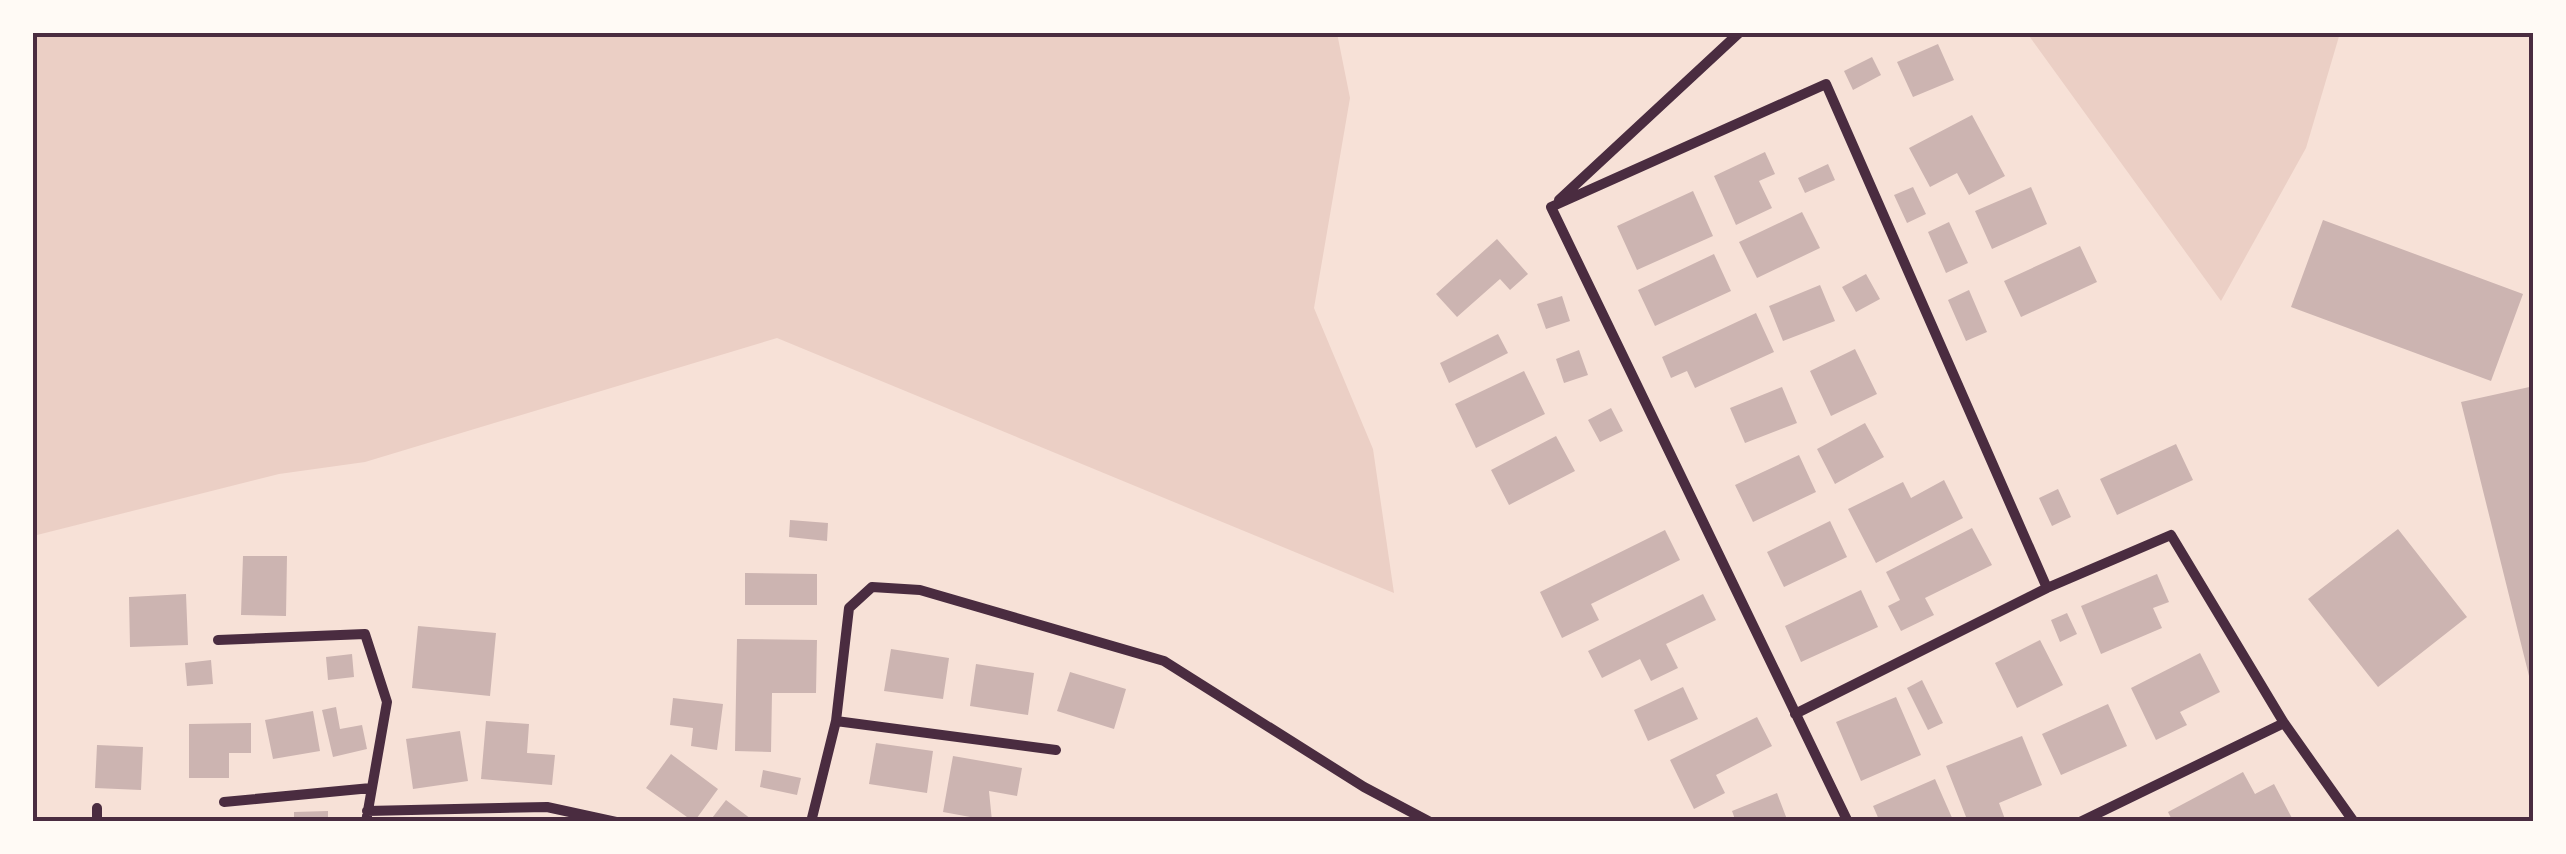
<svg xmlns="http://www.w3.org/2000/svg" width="2566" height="854" viewBox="0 0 2566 854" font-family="'Golos Text',sans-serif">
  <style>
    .green { fill: #ebcfc5 }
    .building { fill: #ccb4b1 }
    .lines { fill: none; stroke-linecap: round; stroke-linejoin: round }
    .minor { stroke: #4a2c40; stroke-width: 10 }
    .neatline { fill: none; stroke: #4a2c40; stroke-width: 4 }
  </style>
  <rect width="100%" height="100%" fill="#f7e1d7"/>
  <path class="green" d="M32,33H1337L1350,98L1314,308L1373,449L1394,593L777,338L365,462L279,474L33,536Z
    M2027,33H2340L2306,148L2221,301Z"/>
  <path class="building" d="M1938,44L1954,80L1913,97L1897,62Z
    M1872,57L1881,75L1853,90L1844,71Z
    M1972,115L2005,176L1969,195L1957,173L1930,187L1909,148Z
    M1765,152L1775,174L1759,181L1772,208L1736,225L1714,176Z
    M1828,164L1835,180L1805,193L1798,178Z
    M1913,187L1926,214L1907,223L1894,195Z
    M2031,187L2047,224L1992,249L1975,211Z
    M1693,191L1713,236L1637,270L1617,226Z
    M1802,212L1820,248L1757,278L1739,242Z
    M2323,220L2523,294L2491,381L2291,307Z
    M1949,222L1968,263L1946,273L1928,232Z
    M1497,239L1528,274L1510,290L1500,279L1457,317L1436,294Z
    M2080,246L2097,282L2021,317L2004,281Z
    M1714,254L1731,291L1655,326L1638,290Z
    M1866,274L1880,299L1856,312L1842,287Z
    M1820,285L1835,321L1783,341L1769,306Z
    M1969,290L1987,332L1966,341L1948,300Z
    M1562,296L1570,321L1546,329L1537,304Z
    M1756,313L1774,352L1695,388L1687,371L1671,378L1662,357Z
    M1498,334L1508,353L1449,383L1440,363Z
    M1855,349L1877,394L1831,416L1810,371Z
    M1579,350L1588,375L1564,383L1556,359Z
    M1524,371L1545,414L1476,448L1455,404Z
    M2534,386V688H2532L2461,402Z
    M1782,387L1797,423L1745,443L1730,408Z
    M1611,408L1623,431L1600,442L1588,420Z
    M1865,423L1884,457L1835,484L1817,449Z
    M1556,436L1575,471L1509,505L1491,470Z
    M2176,444L2193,480L2117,515L2100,479Z
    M1799,455L1816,492L1753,522L1735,485Z
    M1944,480L1963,518L1876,563L1848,509L1903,482L1911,498Z
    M2058,489L2071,517L2052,526L2039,498Z
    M790,520L828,523L827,541L789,537Z
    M1830,521L1847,557L1784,587L1767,552Z
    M1972,528L1992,565L1925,598L1934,615L1901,631L1888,606L1900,600L1886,572Z
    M2398,529L2467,617L2378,687L2308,599Z
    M1665,530L1680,560L1591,604L1599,620L1562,638L1540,592Z
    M243,556H287L286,616L241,615Z
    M745,573L817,574V605H745Z
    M2157,574L2169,602L2153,608L2162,628L2101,654L2081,606Z
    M1861,590L1878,627L1801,662L1785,626Z
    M186,594L188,645L130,647L129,597Z
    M1703,594L1716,620L1666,644L1678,668L1651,681L1640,659L1602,678L1588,651Z
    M2067,613L2077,634L2060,642L2051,620Z
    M418,626L496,633L490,696L412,688Z
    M737,639L817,640L816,693H772L771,752L735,751Z
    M2040,640L2063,685L2017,708L1995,663Z
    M891,649L949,658L943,699L884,691Z
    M2200,653L2220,692L2180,712L2187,725L2156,740L2131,688Z
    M352,654L354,677L328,680L326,657Z
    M211,660L213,684L187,686L185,663Z
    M976,664L1034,673L1028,715L970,706Z
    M1070,672L1126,689L1114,729L1057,711Z
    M1922,680L1943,723L1928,730L1907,688Z
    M1683,687L1698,719L1648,741L1634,710Z
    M1896,697L1921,755L1861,781L1836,722Z
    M673,698L723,704L717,750L691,746L693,728L670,725Z
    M2108,704L2127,746L2061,775L2042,734Z
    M336,707L340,729L362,725L367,749L333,757L322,710Z
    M313,711L320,751L273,759L265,720Z
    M1757,717L1772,746L1716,775L1725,793L1694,809L1670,760Z
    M486,721L529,724L527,753L555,755L552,785L481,779Z
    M251,723V753H229V778H189V724Z
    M460,731L468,781L413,789L406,739Z
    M2022,736L2042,785L1999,803L2006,822H1968L1946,766Z
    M876,743L933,751L927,793L869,784Z
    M97,745L143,747L141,790L95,788Z
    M671,754L718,789L694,822L646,788Z
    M953,756L1022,768L1017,796L989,791L992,821L943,812Z
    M763,770L801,778L797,795L760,787Z
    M2243,772L2255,794L2274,784L2293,820L2173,822L2168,812Z
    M1935,779L1953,820L1880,822L1873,806Z
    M1777,793L1788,822H1736L1732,811Z
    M726,800L755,822H709Z
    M328,811V822H294V812Z"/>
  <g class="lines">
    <path class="minor" d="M1559,200L1740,32
      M1551,207L1826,84L2047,588
      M1551,207L1848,822
      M218,640L365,634L387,702L366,822
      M1795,714L2047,588L2171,535L2284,723L2354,822
      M836,721L1056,750
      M224,802L371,788
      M367,811L547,807L616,822
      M97,822V808
      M811,822L836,721L849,608L872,587L920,590L1164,661L1364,787L1430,822
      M2080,822L2284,723"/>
  </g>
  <rect width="2566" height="854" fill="none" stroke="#fffaf5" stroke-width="70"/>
  <rect x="35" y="35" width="2496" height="784" class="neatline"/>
</svg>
